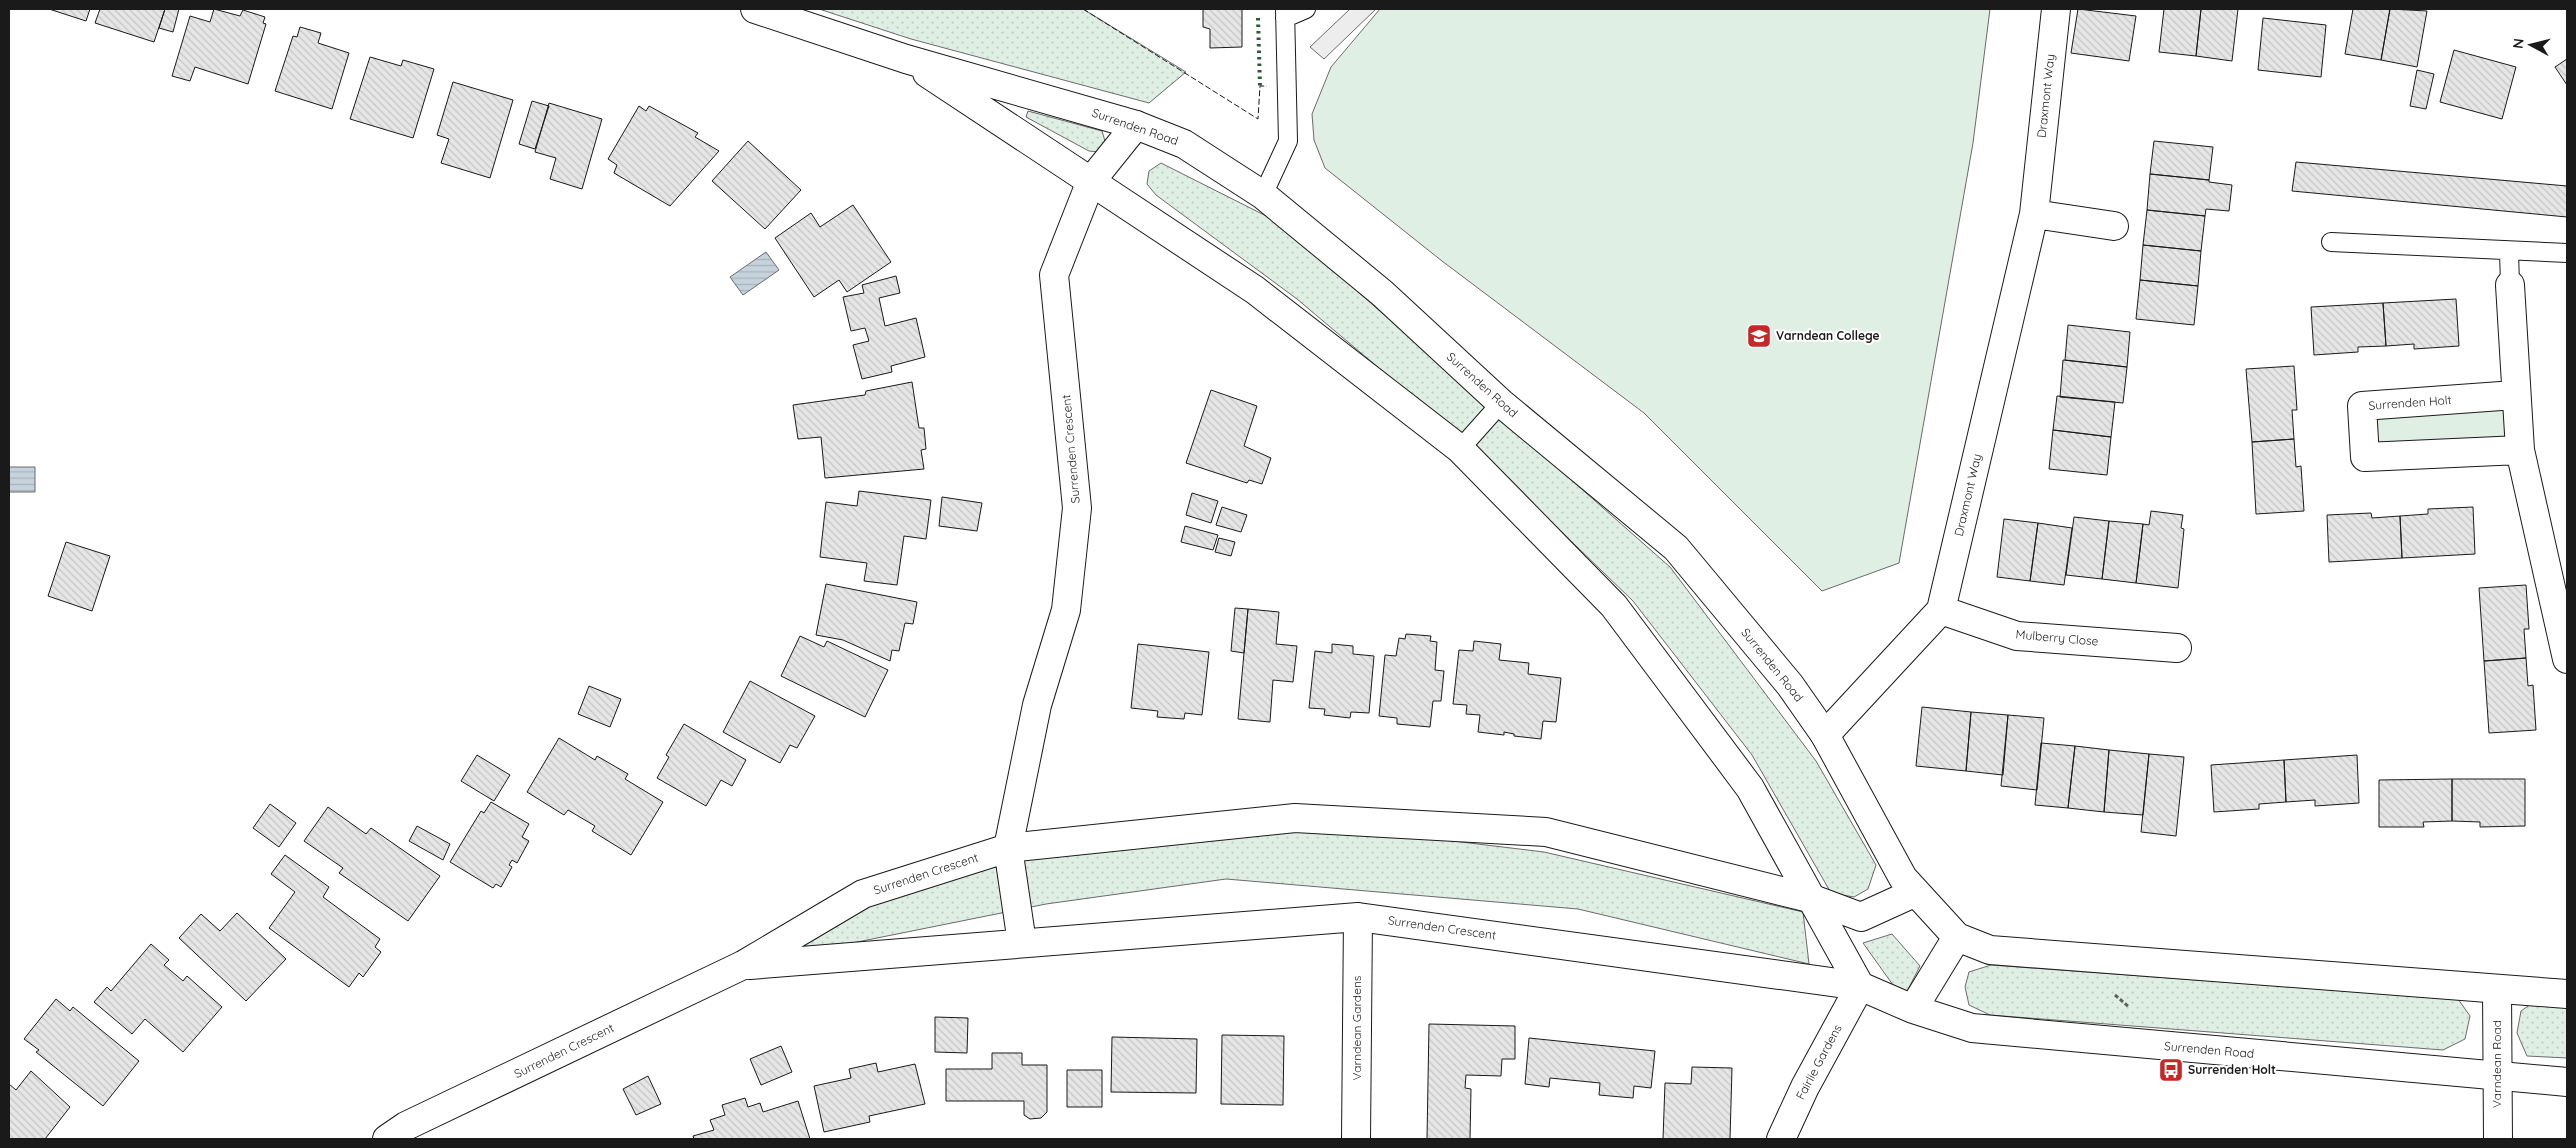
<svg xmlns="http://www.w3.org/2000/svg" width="2576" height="1148" viewBox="0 0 2576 1148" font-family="Quicksand,sans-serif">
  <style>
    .grass { fill: url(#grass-dots); stroke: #6a6a6a }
    .park { fill: #e0efe3; stroke: #6a6a6a }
    .parking { fill: #ededed; stroke: #6a6a6a }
    .water { fill: url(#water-rules); stroke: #6a6a6a }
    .building { fill: url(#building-back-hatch); stroke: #1a1a1a }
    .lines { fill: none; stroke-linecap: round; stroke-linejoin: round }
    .service-casing { stroke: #1a1a1a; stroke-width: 20 }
    .minor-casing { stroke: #1a1a1a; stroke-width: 30 }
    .tertiary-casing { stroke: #1a1a1a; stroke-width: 30 }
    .path { stroke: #5f5f5f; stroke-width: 3; stroke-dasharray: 4 2.5; stroke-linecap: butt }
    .service { stroke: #fff; stroke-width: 18 }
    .minor { stroke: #fff; stroke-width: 28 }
    .tertiary { stroke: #fff; stroke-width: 28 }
    .hedge { stroke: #2b5a34; stroke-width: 4; stroke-dasharray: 2.5 4; stroke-linecap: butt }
    .fence { stroke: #1a1a1a; stroke-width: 1; stroke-dasharray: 6 2.5; stroke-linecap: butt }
    .labels { text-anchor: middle; stroke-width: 4; stroke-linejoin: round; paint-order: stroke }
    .street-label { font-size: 12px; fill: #1a1a1a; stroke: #fff }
    .poi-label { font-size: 12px; font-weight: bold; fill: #1a1a1a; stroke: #fff; text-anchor: start }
  </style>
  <defs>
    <pattern id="grass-dots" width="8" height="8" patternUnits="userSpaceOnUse" patternTransform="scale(1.25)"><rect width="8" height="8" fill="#e0efe3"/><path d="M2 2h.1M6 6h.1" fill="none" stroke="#c0ccc2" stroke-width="1.8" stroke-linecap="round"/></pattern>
    <pattern id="water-rules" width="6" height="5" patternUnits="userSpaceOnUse" patternTransform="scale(1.25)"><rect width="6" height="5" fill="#c6d2dc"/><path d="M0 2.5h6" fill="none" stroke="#aab4bc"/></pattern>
    <pattern id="building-back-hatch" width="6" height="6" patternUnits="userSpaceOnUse" patternTransform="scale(1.25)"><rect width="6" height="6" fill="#e6e6e6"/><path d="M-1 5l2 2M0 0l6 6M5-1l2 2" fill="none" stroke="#c5c5c5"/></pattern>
  </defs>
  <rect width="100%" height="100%" fill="#fff"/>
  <path class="grass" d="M819,9H1083L1186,72L1149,103L911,39Z
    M1028,111L1102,131L1105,141L1099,152L1089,151L1026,117Z
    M1161,163L1280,223L1670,567L1816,761L1876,865L1868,889L1854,897L1831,893L1752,755L1633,601L1482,455L1297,299L1156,195L1147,184L1149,171Z
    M1295,822L1544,852L1803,912L1809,964L1578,909L1226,879L1046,904L743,965L863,894L1013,851Z
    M1892,934L1920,966L1903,999L1863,943Z
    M1991,965L2458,999L2470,1016L2465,1039L2443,1050L1990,1015L1969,1005L1965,987L1969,972Z
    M2535,1001L2567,1003V1058L2527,1056L2517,1033L2521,1011Z"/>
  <path class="park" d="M1380,9H1990L1973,143L1899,563L1822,591L1644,413L1442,261L1325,168L1314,140L1312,114L1331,67Z
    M2515,395L2520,450L2365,457L2362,406Z"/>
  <path class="parking" d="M1350,9H1376L1324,59L1310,47Z"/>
  <path class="water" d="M766,252L779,270L743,295L730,277Z
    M9,467H35V492H9Z"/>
  <path class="building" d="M49,9H90L86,21Z
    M100,9H165L154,42L95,23Z
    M165,9H179L173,32L159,28Z
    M214,9L240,16L243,10L265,17L263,23L266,24L248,84L195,67L190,81L172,76L190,16L210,22Z
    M1203,9H1242V47L1210,48V29L1203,27Z
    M2078,9L2136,16L2129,61L2071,53Z
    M2164,9H2201L2196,56L2159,52Z
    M2201,9H2238L2232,61L2196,56Z
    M2353,9H2390L2381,60L2345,54Z
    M2390,9L2427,11L2417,67L2381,60Z
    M2263,18L2326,25L2321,77L2258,70Z
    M300,27L321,33L318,43L349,53L332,109L275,91L293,36L297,37Z
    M2454,50L2516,67L2502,119L2440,102Z
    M370,57L401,66L403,60L434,69L413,138L350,119Z
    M2567,59V85L2555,67Z
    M2417,70L2434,74L2426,109L2410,106Z
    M453,82L513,100L490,178L441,163L449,139L437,135Z
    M532,101L549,106L535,149L519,144Z
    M549,103L602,119L582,189L550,179L556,158L535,152Z
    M639,106L646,111L649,106L698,133L695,137L719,151L670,206L614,173L617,165L608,159Z
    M748,141L801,190L765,229L712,181Z
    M2154,141L2213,147L2209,180L2150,174Z
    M2296,162L2567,186V217L2292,191Z
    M2150,174L2209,180V182L2232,185L2229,211L2206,209L2205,216L2147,210Z
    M853,205L891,262L847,292L839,280L814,297L775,238L811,213L820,227Z
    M2147,210L2205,216L2201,251L2143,245Z
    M2143,245L2201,251L2198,286L2140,280Z
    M896,276L900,293L879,298L885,326L916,318L925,357L891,366L892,372L862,379L853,345L869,341L865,328L851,331L843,297L864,293L862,285Z
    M2140,280L2198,286L2194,325L2136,319Z
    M2456,299L2459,346L2414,349V344L2386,346L2383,303Z
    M2383,303L2386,346L2358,347V352L2314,355L2311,307Z
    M2068,325L2130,332L2127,367L2065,360Z
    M2063,360L2127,367L2123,403L2060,397Z
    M2294,366L2297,410H2292L2294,439L2252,442L2246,369Z
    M912,382L919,428H924L926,449L921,450L924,469L825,478L821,437L798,439L793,405L865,395L866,391Z
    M1211,390L1257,406L1244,446L1271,458L1262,484L1249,480L1247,483L1186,463Z
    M2057,396L2115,402L2111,437L2053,430Z
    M2053,430L2111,437L2107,475L2049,469Z
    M2294,439L2296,467L2301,466L2304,511L2256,514L2252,442Z
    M859,491L931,500L926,539L904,536L897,585L864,581L867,563L820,557L826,502L857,506Z
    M1192,493L1218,501L1211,523L1186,515Z
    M942,497L982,503L977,531L939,526Z
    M1222,507L1247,515L1241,532L1216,525Z
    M2473,507L2475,554L2402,558L2400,516L2428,514V509Z
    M2151,511L2183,515L2181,528L2184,529L2178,588L2136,583L2143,524L2149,525Z
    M2371,513L2372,518L2400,516L2402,558L2329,562L2327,515Z
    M2074,517L2109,521L2102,579L2066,575Z
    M2004,519L2038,523L2030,581L1997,577Z
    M2109,521L2143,524L2136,583L2102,579Z
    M2038,523L2072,528L2064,585L2030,581Z
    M1185,526L1218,535L1213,550L1181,542Z
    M1219,538L1235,542L1231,556L1215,552Z
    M66,542L110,556L92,611L48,596Z
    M826,584L917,602L913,624L905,623L899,651L892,650L890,661L843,640L816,635Z
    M2526,585L2529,629H2524L2526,658L2484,661L2479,588Z
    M1235,608L1248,609L1244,653L1231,651Z
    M1248,609L1279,612L1276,644L1297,646L1293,682L1273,680L1270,722L1238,719Z
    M1406,634L1431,636L1430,641L1437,642L1435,670L1444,671L1441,701H1433L1430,727L1397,724V718L1379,716L1385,655L1396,656L1399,638L1405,639Z
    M800,636L824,647L827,641L888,670L865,717L781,676Z
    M1474,641L1501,644L1499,660L1529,663L1528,674L1561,678L1556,722L1543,721L1541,739L1514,736V734L1504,732V735L1478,732L1480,715L1466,714L1467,705L1453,704L1459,650L1473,651Z
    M1138,644L1209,652L1202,715L1185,713L1184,719L1157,717L1158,711L1131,708Z
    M1332,644L1353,646V654L1374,656L1369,713L1351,712L1350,718L1324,715L1325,709L1309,708L1315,651L1332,653Z
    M2526,658L2528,686L2533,685L2536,730L2489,733L2484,661Z
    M750,681L815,716L797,748L790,745L780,763L723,732Z
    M589,686L621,699L610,727L578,714Z
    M1922,707L1971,712L1966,771L1916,766Z
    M1971,712L2008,715L2003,775L1966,771Z
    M2008,715L2044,718L2037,790L2001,786Z
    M684,724L746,760L732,786L721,780L706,806L657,778L669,757L666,755Z
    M559,738L595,760L597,756L628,774L625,779L663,802L631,855L592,831L595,826L568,810L564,815L527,792Z
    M2041,743L2075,746L2068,808L2035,805Z
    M2075,746L2109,750L2104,812L2068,808Z
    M2109,750L2149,754L2143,815L2104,812Z
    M2149,754L2184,757L2176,836L2141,832Z
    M477,755L510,775L494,801L461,781Z
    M2357,755L2359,803L2315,806V800L2286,802L2284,760Z
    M2284,760L2286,802L2259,804V809L2214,812L2211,765Z
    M2452,779V821L2423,822L2424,827H2379V780Z
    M2452,779H2525V826L2480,827V822L2452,821Z
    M491,802L529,824L522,837L529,841L517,863L512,860L509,865L512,867L501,887L496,884L493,888L450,862L481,811L484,813Z
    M270,804L296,823L279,847L253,828Z
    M328,807L366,834L371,828L440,876L408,921L339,873L343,868L304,841Z
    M417,826L450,844L443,860L409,841Z
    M285,855L329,887L323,897L380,939L375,947L381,952L363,977L359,973L349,987L269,928L295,892L271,874Z
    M237,913L286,959L246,1001L179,938L201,914L220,931Z
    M151,944L169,960L164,965L183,981L187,976L222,1007L183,1052L145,1019L132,1034L94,1002L107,987L111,991Z
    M56,999L70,1011L73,1007L139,1061L103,1106L36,1052L39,1050L24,1039Z
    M935,1017L968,1018L967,1053L935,1052Z
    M1429,1024L1515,1026V1059H1502L1501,1076L1466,1075L1465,1088L1471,1089L1470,1139H1477H1427Z
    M1222,1035L1284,1036L1283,1105L1221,1104Z
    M1112,1037L1197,1039L1196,1093L1111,1092Z
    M1529,1038L1655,1051L1651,1088L1634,1086L1633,1098L1599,1095L1600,1083L1550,1078L1549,1087L1525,1084Z
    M781,1046L792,1072L761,1085L750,1059Z
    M992,1053H1022V1065H1047V1112L1041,1118L1030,1119L1024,1115V1101H946V1069H992Z
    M876,1063L878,1072L915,1064L925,1104L869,1116L870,1122L824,1132L814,1086L851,1078L849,1069Z
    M1692,1067L1732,1068L1730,1139H1663L1665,1083L1691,1084Z
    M1067,1070H1102V1107H1067Z
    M31,1071L70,1107L45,1139H9V1084L16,1090Z
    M648,1076L661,1104L636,1115L623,1089Z
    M745,1098L748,1107L760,1103L763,1112L798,1101L810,1139H694L693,1136L714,1130L710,1120L725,1115L722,1105Z"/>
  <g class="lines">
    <defs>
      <path id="service" d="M1285,18L1306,9
        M1263,195L1288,141L1285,9
        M2331,242L2567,253
        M2509,251L2510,285
        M1460,449L1501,403"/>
      <path id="minor" d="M2034,214L2114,226
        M2510,285L2520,450L2567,659
        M2515,395L2362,406L2365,457L2520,450
        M1941,610L2017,636L2177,648
        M1825,735L1941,610L2034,214L2056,9
        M1022,943L1008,848L1037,705L1066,610L1077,508L1054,275L1091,181L1136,125
        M750,965L1358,917L1860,986L1805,1087L1781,1139
        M2497,990L2498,1139
        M387,1139L406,1126L743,965L863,894L1008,848L1295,818L1546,832L1813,899
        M1356,1139L1358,917"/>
      <path id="tertiary" d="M755,9L906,59L1136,125L1184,144L1263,195L1382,293L1501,403L1676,548L1790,685L1825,735L1903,878L1957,937L1990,950L2567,994
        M927,73L1255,290L1460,449L1614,606L1750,788L1860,986L1913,1009L1972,1028L2567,1082
        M1813,899L1861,917L1916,892
        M1913,1009L1957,937"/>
    </defs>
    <use href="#service" class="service-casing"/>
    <use href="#minor" class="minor-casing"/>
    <use href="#tertiary" class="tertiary-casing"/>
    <path class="path" d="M2115,995L2129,1007"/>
    <use href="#service" class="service"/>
    <use href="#minor" class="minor"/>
    <use href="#tertiary" class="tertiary"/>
    <path class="hedge" d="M1258,18L1260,86"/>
    <path class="fence" d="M1083,9L1258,119L1260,86H1267"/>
  </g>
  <defs>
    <symbol id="university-square" viewBox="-11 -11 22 22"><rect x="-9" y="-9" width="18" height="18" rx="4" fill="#c62828" stroke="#fff"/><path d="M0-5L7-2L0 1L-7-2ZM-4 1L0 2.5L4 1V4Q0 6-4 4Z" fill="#fff"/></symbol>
    <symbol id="bus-square" viewBox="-11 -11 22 22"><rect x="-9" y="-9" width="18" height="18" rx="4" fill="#c62828" stroke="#fff"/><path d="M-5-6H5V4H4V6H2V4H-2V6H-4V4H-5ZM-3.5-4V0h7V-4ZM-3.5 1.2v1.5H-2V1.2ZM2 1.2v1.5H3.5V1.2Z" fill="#fff"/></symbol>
  </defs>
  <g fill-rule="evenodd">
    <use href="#university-square" x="1745" y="322" width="28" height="28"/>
    <use href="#bus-square" x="2157" y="1056" width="28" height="28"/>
  </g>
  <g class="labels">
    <g class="street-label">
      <text transform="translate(2046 96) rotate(-84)" y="4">Draxmont Way</text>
      <text transform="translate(1135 127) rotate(19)" y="4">Surrenden Road</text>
      <text transform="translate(1482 385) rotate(42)" y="4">Surrenden Road</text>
      <text transform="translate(2410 403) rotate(-4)" y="4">Surrenden Holt</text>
      <text transform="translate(1071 449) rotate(-95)" y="4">Surrenden Crescent</text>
      <text transform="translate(1968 495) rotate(-77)" y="4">Draxmont Way</text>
      <text transform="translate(2057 638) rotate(5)" y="4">Mulberry Close</text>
      <text transform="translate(1772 665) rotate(51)" y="4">Surrenden Road</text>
      <text transform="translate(926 874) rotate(-18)" y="4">Surrenden Crescent</text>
      <text transform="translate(1442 928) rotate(8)" y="4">Surrenden Crescent</text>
      <text transform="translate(1357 1028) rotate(-90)" y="4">Varndean Gardens</text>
      <text transform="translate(2209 1050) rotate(5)" y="4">Surrenden Road</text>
      <text transform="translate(564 1051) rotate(-26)" y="4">Surrenden Crescent</text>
      <text transform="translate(1819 1062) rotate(-62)" y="4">Fairlie Gardens</text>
      <text transform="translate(2497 1064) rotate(-90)" y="4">Varndean Road</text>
    </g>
    <g class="poi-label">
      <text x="1776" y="340">Varndean College</text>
      <text x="2188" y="1074">Surrenden Holt</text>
    </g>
  </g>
  <rect width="2576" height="1148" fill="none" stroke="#1a1a1a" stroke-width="20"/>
  <g transform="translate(2531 45) rotate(277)" stroke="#ffffff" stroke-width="4" paint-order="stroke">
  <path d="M0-4L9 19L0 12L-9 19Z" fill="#1a1a1a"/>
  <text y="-8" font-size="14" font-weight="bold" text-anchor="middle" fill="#1a1a1a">N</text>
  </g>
</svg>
